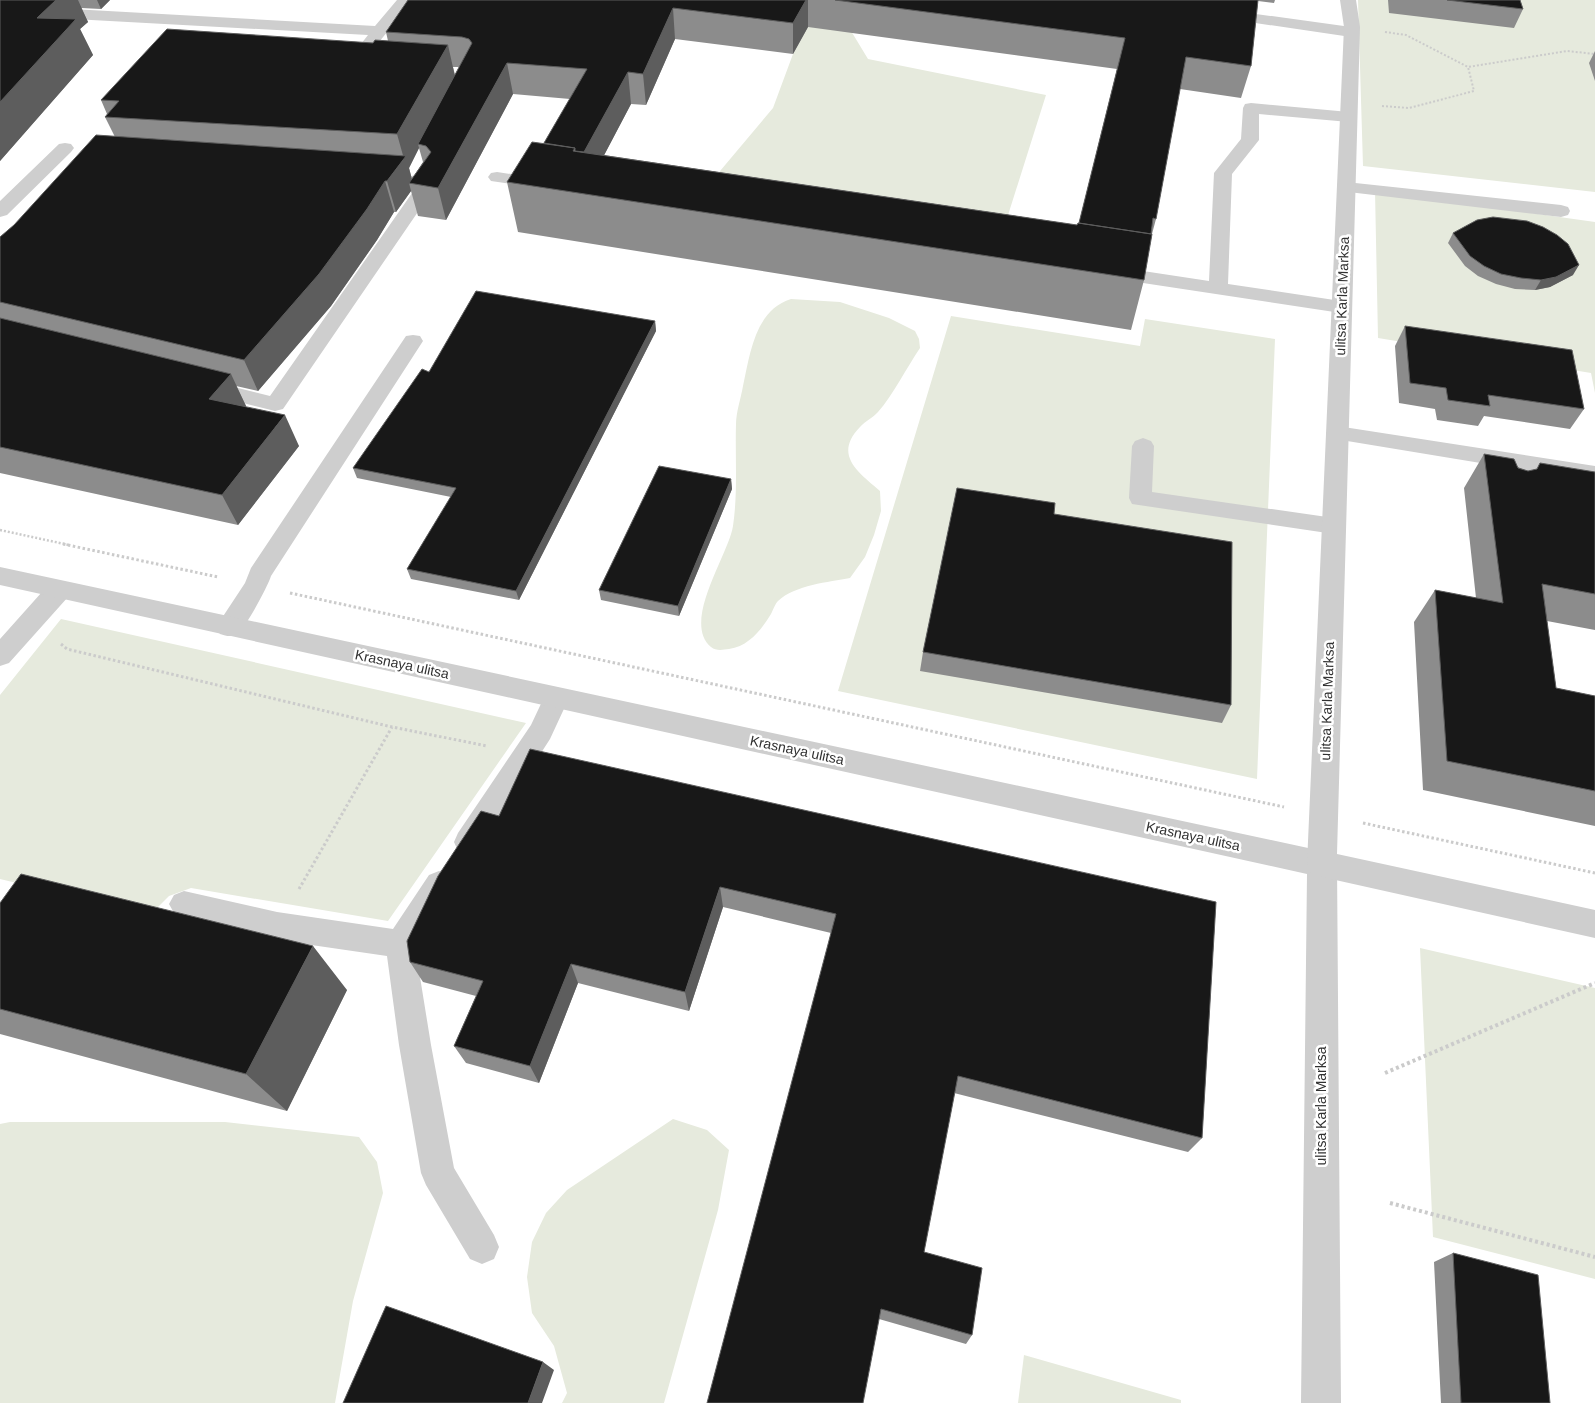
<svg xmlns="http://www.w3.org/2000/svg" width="1595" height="1403" viewBox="0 0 1595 1403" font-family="Arial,sans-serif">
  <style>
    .green { fill: #e6eadd }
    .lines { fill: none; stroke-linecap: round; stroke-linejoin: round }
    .path-far3 { stroke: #cbcbcb; stroke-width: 2; stroke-dasharray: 2 2; stroke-linecap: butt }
    .path-far2 { stroke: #cbcbcb; stroke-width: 2.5; stroke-dasharray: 2 2; stroke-linecap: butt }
    .path-far1 { stroke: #cbcbcb; stroke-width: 3; stroke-dasharray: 2.5 2.5; stroke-linecap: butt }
    .path { stroke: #cbcbcb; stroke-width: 4; stroke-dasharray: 3 3; stroke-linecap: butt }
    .service { fill: #cecece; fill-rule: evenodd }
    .minor { fill: #cecece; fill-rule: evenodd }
    .tertiary { fill: #cecece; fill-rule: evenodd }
    .wall { fill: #8c8c8c; fill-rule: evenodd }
    .shaded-wall { fill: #5d5d5d }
    .building { fill: #181818; stroke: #5d5d5d }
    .labels { text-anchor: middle; stroke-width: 5; stroke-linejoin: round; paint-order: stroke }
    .street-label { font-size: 14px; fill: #313131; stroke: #fff }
  </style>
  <rect width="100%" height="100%" fill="#fff"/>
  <path class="green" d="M1358,0H1595V192L1363,166Z
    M812,19L845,21L868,59L1046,95L1003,231L715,177L773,108L793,54Z
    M1375,191L1595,222V393L1591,373L1378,338Z
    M791,299L840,302L889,318L915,331L919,339L920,348C907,367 893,395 878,412C873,418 865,421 860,427C833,455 858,472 880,491L881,511L874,535L865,557L850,578C829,582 795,585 778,601C775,604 773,610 771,614C761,630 749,646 729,649C722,650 716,651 711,647C681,622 729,554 733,526C738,492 735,458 736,424C736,412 741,398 743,386C750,354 755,310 791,299Z
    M951,316L1140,346L1145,319L1275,339L1257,779L838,691Z
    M61,619L526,723L388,921L191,888L169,896L150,915L0,879V695Z
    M1420,948L1595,988V1279L1433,1237Z
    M673,1119L707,1130L729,1150L718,1210L664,1403H562L567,1393L554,1346L532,1313L527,1277L532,1242L546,1213L567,1190Z
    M10,1122H225L359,1137L377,1162L383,1193L353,1301L335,1403H0V1124Z
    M1024,1355L1181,1400V1403H1018Z"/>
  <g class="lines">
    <path class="path-far3" d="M1385,32L1406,35L1468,67L1567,51L1595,54
      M1382,106L1409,108L1474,91L1468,67"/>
    <path class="path-far2" d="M0,530L69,545"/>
    <path class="path-far1" d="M63,544L218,577
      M290,593L1284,807
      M61,644L67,649L392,727L487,746
      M1363,823L1595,873
      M299,889L392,727"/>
    <path class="path" d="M1385,1073L1595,983
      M1390,1203L1595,1257"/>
    <path class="service" d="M397,0H413L375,47H363L361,44L368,35L0,15V5L375,26Z
      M1220,9L1351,27L1356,29L1359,32L1356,35L1351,37L1215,17L1212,14L1215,11Z
      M1251,103L1349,112L1355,113L1357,117L1355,121L1349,122L1259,114V140L1232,174L1228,284L1341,301L1348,303L1351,307L1348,311L1341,313L1110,278L1103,276L1100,272L1103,268L1110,266L1209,281L1214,173L1241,139L1243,108L1245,104Z
      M65,143L71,144L74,148L71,152L7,215L0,217V201L59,144Z
      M497,172L545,179L551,180L554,184L551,188L545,189L491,181L488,177L491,173Z
      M417,175L434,180L437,184L283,409L275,411L198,392L195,387L198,382L206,380L270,396L417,186L411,184L408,180L411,176Z
      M1346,182L1561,205L1568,207L1570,211L1568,215L1561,217L1340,191L1337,187L1340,183Z
      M413,335L420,336L423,341L271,576C268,586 244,631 236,635C230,637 226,636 220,634L216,627L245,583L251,568L406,336Z
      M1337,426L1595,466V482L1329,438L1326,433L1329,428Z
      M1143,438L1151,441L1154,446L1152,492L1334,518L1342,520L1346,526L1342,532L1334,534L1132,504L1129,498L1132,446L1135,441Z
      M59,581L68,583L71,590L68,597L9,663L0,666V639L50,583Z
      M556,687L565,691L569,698L550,739L478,851L468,855L458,851L454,842L458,833L531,725L547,691Z
      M439,871L449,875L454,884L415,946L431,1045L454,1168L494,1235L499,1247L494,1259L482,1264L470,1259L426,1185L421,1173L399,1045L387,956L277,940L184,917L174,913L169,904L174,895L184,891L277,912L393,929L429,875Z"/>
    <path class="minor" d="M0,567L1322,851L1333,855L1337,864L1341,1403H1301L1307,874L0,585Z"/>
    <path class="tertiary" d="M1340,0H1356L1360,27L1337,854L1595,910V938L1322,877L1311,873L1307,864L1344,27Z"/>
  </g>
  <path class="wall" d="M0,0H110L101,9L81,8L88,22L80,29L93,55L0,161Z
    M408,0H1275L1274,3L1258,1L1251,66L1241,98L1180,89L1156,219L1152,234L1144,280L1131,330L518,232L507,182L544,143L570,99L513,94L446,220L418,216L411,191L396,212H394L377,240L331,306L258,391L236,386L246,406H245L299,446L238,525L0,473V237L115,137L105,117L107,114L101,100L388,41L386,32ZM808,27L1117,69L1079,223L1077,225L604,155L631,104L646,105L675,39L793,54ZM453,67H459L455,75ZM419,148L423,162L412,179L409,168Z
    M1388,0H1520L1523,9L1514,28L1389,13Z
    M1595,51V81L1589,63Z
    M1453,233L1573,275L1550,287L1535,290L1515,289L1496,284L1478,276L1465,266L1448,243Z
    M655,321L656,331L519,600L411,579L407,569L451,497L357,478L353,468L429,372Z
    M1405,326L1584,409L1570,429L1484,416L1478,426L1437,420L1435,409L1399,403L1395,346Z
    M1484,454L1528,471L1595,472V630L1547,621L1556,688L1595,696V826L1423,790L1414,622L1435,590L1476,598L1464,488Z
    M731,479L732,489L679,616L601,600L599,590Z
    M1054,514L1231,705L1222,723L920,671L923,652Z
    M499,816L1216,902L1202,1138L1188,1152L954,1093L924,1252L972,1335L966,1344L879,1319L831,933L723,907L689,1011L578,983L539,1083L466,1063L454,1046L476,996L423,982L410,962Z
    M0,903L347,990L287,1111L0,1034Z
    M1453,1253L1550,1403H1441L1434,1262Z"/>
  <path class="shaded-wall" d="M56,0H78L88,22L80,29L93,55L0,161V102L37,18Z
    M97,0H110L101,9Z
    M806,0H808V27L793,54V23Z
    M673,8L675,39L646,105L643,74Z
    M448,45L456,81L418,144L419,148L409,168L413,184L409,183L411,191L396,212L387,181L404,159L397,134Z
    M507,63L513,94L446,220L438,188Z
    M628,72L631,104L589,184L584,152Z
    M385,181L394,212L377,240L331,306L258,391L244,360Z
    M1579,265L1573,275L1550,287L1535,290L1541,280Z
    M655,321L656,331L519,600L516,591Z
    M231,374L246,406L225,430L209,399Z
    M285,415L299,446L238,525L222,495Z
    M731,479L732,489L679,616L678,606Z
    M720,887L723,907L689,1011L685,992Z
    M313,946L347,990L287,1111L246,1074Z
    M571,964L578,983L539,1083L530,1066Z
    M543,1362L554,1370L542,1403H528Z"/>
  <path class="building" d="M0,0H56L37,18L76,19L0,102Z
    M408,0H806L793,23L673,8L643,74L628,72L584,152L575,151V148L544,143L587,69L507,63L438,188L409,183L431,152L426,146L418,144L472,43L469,39L462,37L386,32Z
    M835,0H1258L1251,66L1186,57L1156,219L1153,218L1151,234L1079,223L1125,38Z
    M1447,0H1520L1523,9Z
    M167,29L373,43L375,40L448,45L397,134L105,117L119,101L101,100Z
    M96,135L406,156L387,181H385L367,209L319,274L244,360L0,302V237L14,225Z
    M532,142L575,148L573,151L1077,225L1078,223L1152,234L1144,280L507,182Z
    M1493,217L1527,221L1543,227L1557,235L1568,244L1579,265L1556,277L1541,280L1521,278L1501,274L1484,266L1470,256L1453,233L1477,220Z
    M476,291L655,321L516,591L407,569L456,488L353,468L422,369L429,372Z
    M0,318L231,374L209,399L285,415L222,495L0,447Z
    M1405,326L1572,350L1584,409L1488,395L1490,406L1448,400L1446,388L1410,383Z
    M1484,454L1514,459L1518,468L1528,471L1537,469L1540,463L1595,472V594L1542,584L1556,688L1595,696V791L1447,761L1435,590L1503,603Z
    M659,466L731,479L678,606L599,590Z
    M957,488L1055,503L1054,514L1232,542L1231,705L923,652Z
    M530,749L1216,902L1202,1138L958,1076L924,1252L982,1268L972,1335L881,1309L863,1403H707L836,914L720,887L685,992L571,964L530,1066L454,1046L483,981L410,962L407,941L438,876L481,811L499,816Z
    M21,874L313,946L246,1074L0,1009V903Z
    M1453,1253L1538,1275L1550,1403H1461Z
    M386,1306L543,1362L528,1403H343Z"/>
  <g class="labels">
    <g class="street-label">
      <text transform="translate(1342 296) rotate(-88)" y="5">ulitsa Karla Marksa</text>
      <text transform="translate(402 664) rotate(12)" y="5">Krasnaya ulitsa</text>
      <text transform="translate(1327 701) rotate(-88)" y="5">ulitsa Karla Marksa</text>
      <text transform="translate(797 750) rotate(12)" y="5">Krasnaya ulitsa</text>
      <text transform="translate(1193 836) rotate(12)" y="5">Krasnaya ulitsa</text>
      <text transform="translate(1321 1106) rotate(-90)" y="5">ulitsa Karla Marksa</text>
    </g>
  </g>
</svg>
